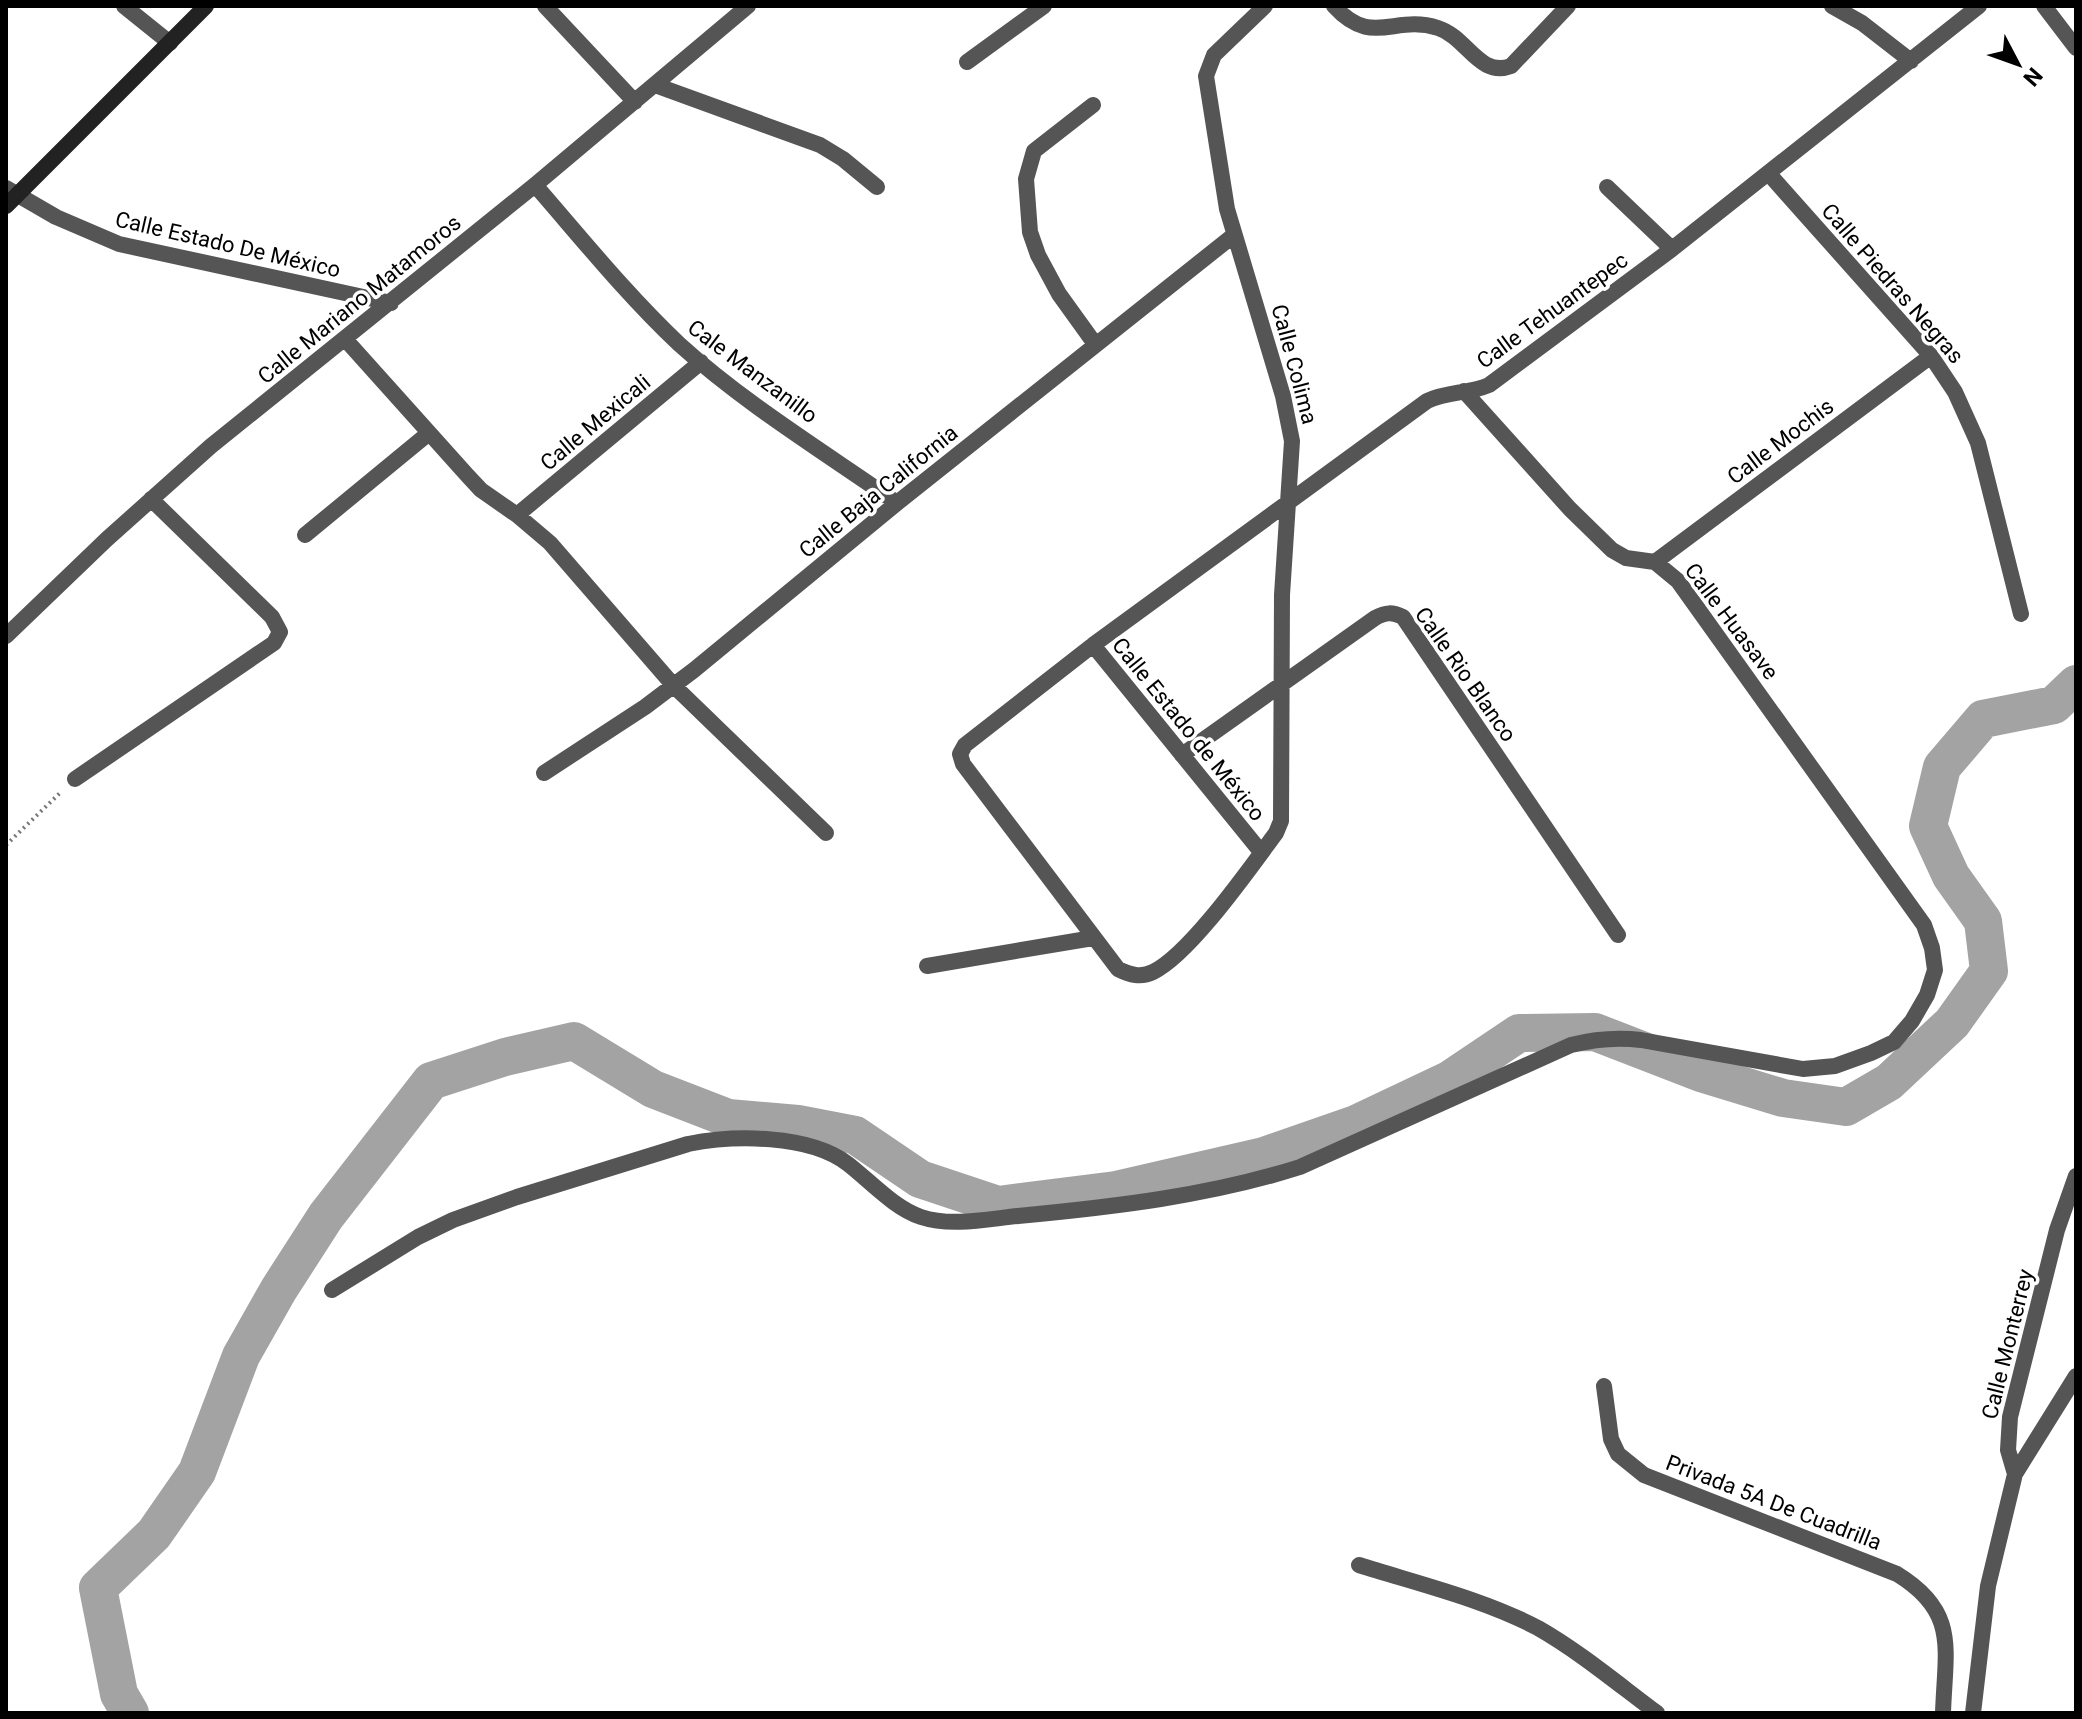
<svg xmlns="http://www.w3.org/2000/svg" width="2082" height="1719" viewBox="0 0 2082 1719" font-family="Roboto,sans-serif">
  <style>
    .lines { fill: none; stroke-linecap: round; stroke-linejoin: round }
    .river { stroke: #a3a3a3; stroke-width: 38 }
    .path { stroke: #777; stroke-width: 4; stroke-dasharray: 2 4; stroke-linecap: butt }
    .minor { stroke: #555; stroke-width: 16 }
    .secondary { stroke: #222; stroke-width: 16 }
    .labels { text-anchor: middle; stroke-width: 7; stroke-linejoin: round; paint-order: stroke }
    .street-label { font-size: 22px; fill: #000; stroke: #fff }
  </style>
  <rect width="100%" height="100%" fill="#fff"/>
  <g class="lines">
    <path class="river" d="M130,1713L119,1694L98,1588L154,1534L197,1472L241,1356L279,1289L326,1216L431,1081L505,1057L574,1041L653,1089L728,1118L798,1124L855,1135L920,1179L998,1205L1116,1190L1264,1156L1356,1124L1449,1080L1519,1033L1595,1032L1701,1073L1783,1098L1846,1107L1889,1082L1952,1023L1989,971L1983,921L1951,876L1928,826L1942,767L1983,719L2054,705L2076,684"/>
    <path class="path" d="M6,845L62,791"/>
    <path class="minor" d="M124,6L170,43
      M545,6L635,102
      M1265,6L1214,55L1206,76L1227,209L1283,396L1292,441L1282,595L1281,821L1276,833C1250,868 1190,954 1153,972C1141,978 1130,975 1118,969L963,764L960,754L965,745L1093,645L1427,401C1449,391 1468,394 1489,385L1672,249L1979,6
      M1334,6C1372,48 1394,14 1438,28C1467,37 1479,78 1511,66L1568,6
      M1832,6L1862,23L1911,61
      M2044,6L2076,48
      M967,62L1044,6
      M655,85L820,145L843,159L877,187
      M1093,105L1034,151L1026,179L1030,232L1038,255L1059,294L1095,344
      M1769,174L1931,356L1955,392L1978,443L2021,614
      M535,185C582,239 627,295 679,344C744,403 824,452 897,503
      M1607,187L1672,249
      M6,188L56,217L119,244L391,303
      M345,339L467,475L481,490L517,515L550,543L674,686L826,833
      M517,515L701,362
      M305,535L429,433
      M1655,562L1931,356
      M6,636L107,539L211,446L535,185L748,6
      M1093,645L1261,852
      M1182,755L1375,618C1386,612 1392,612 1403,617L1618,935
      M544,773L645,707L694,670L897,503L1234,235
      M75,779L274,643L280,632L272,617L151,499
      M927,966L1093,938
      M332,1290L418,1237L453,1220L517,1197L688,1144C734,1135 809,1134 848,1164C870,1181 894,1208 921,1217C951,1227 988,1219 1018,1216C1113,1207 1209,1196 1300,1167L1571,1045C1595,1039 1616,1037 1641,1040L1803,1069L1835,1066L1871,1053L1894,1042L1912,1021L1927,995L1935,970L1932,948L1924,925L1678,581L1655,562L1626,558L1612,550L1570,509L1464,391
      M1604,1386L1611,1439L1618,1454L1644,1475L1897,1574C1959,1612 1945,1649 1943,1713
      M2015,1474L2076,1376
      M1359,1565C1419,1584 1483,1599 1538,1628C1580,1652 1618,1684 1657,1713
      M1973,1713L1988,1586L2015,1474L2008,1450L2010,1417L2057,1230L2076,1176"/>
    <path class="secondary" d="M6,206L206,6"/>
  </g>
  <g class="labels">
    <g class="street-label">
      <text transform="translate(228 244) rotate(13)" y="8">Calle Estado De México</text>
      <text transform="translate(1893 283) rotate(49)" y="8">Calle Piedras Negras</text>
      <text transform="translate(359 299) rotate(-39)" y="8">Calle Mariano Matamoros</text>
      <text transform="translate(1552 310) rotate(-36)" y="8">Calle Tehuantepec</text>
      <text transform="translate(1295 364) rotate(75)" y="8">Calle Colima</text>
      <text transform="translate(753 371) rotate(37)" y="8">Cale Manzanillo</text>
      <text transform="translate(595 422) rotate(-40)" y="8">Calle Mexicali</text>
      <text transform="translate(1780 441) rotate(-37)" y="8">Calle Mochis</text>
      <text transform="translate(878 491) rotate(-39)" y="8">Calle Baja California</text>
      <text transform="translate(1732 621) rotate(53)" y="8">Calle Huasave</text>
      <text transform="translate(1466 674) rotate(55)" y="8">Calle Rio Blanco</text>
      <text transform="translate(1189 729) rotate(51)" y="8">Calle Estado de México</text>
      <text transform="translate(2007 1344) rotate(-76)" y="8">Calle Monterrey</text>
      <text transform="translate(1774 1502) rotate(21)" y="8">Privada 5A De Cuadrilla</text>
    </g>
  </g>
  <rect width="2082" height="1719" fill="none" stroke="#000000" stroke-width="16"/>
  <g transform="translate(2018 64) rotate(131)" stroke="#ffffff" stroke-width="6" paint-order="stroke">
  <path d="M0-6L14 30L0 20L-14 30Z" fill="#000000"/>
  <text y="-12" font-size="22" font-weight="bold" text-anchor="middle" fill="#000000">N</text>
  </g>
</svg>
